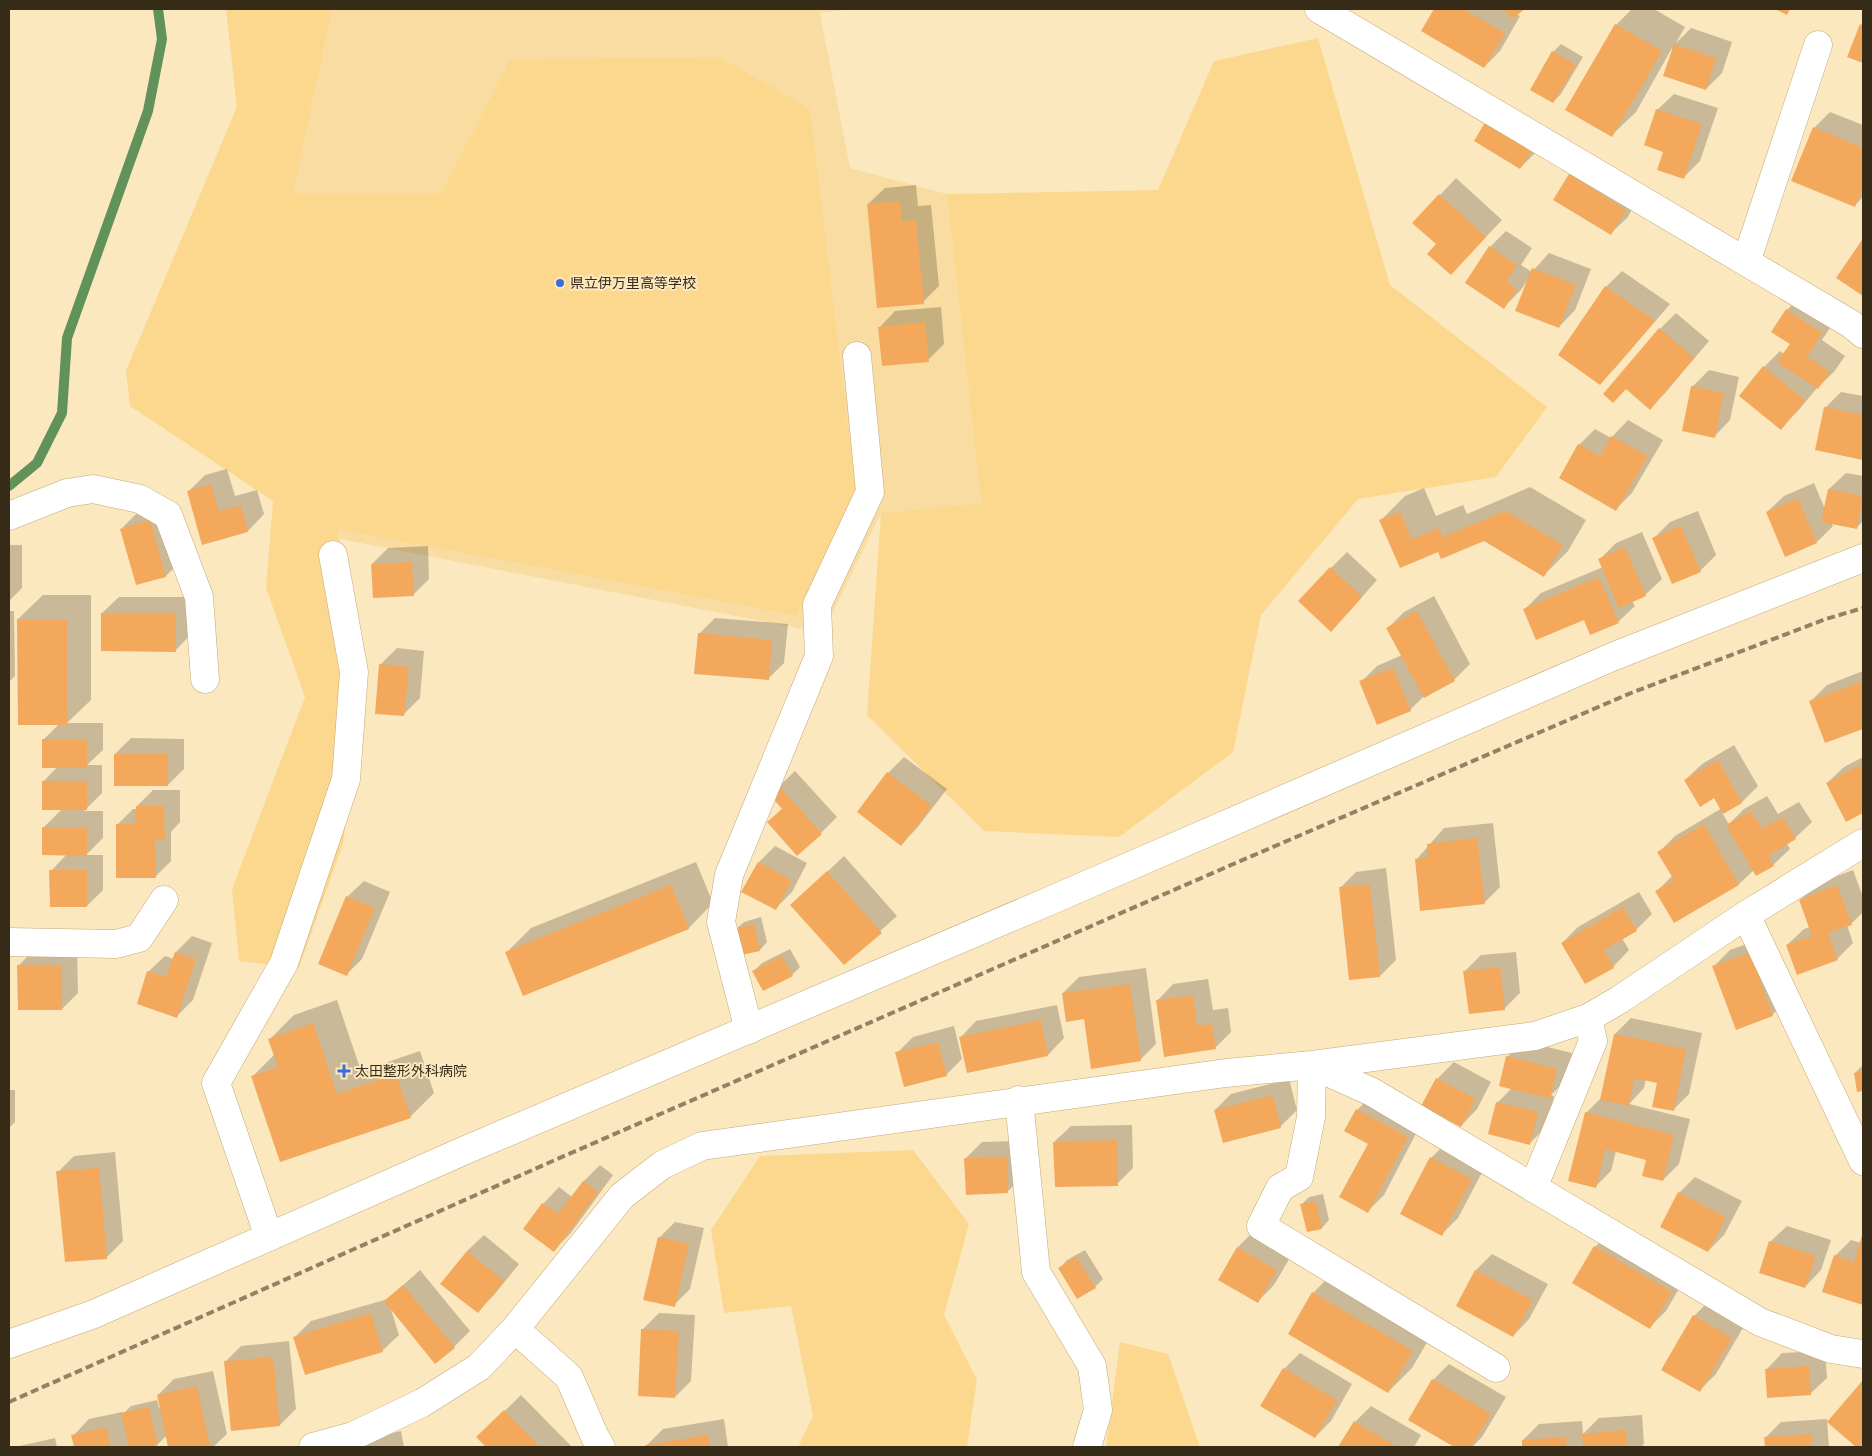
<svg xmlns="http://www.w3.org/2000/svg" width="1872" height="1456" viewBox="0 0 1872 1456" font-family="'Roboto Condensed','Noto Sans JP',sans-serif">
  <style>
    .built { fill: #f9dca1 }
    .green { fill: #fcd88f }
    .shadow { fill: #0003 }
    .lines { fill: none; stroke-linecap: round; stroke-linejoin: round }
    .stream { stroke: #619259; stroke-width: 10 }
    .building { fill: #f3a85c }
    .street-casing { stroke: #c1a977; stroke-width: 29 }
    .secondary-casing { stroke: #c1a977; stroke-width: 29 }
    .street { stroke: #fff; stroke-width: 28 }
    .secondary { stroke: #fff; stroke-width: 28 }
    .rail { stroke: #918264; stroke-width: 4; stroke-dasharray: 8 4; stroke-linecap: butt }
    .poi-dot { fill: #3c6bdb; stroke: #fce8bf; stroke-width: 2 }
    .labels { text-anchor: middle; stroke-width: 4; stroke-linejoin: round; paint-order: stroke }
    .poi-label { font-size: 14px; fill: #352b17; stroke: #fce8bf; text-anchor: start }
  </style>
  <rect width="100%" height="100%" fill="#fce8bf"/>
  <path class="built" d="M226,9H850L820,13L850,168L947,194L981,503L881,513L823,633L330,537L126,371L237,107Z"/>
  <path class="green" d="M226,9H332L293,193H441L510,60L719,57L810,109L856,494L796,615L337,529L367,677L343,844L299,968L239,961L232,889L305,697L266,588L273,501L130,406L126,371L237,107Z
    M1318,38L1390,285L1547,407L1496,477L1358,499L1261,615L1233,752L1119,837L984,831L867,715L881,513L981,503L947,194L1158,190L1214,61Z
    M913,1150L969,1224L944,1315L977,1380L967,1447H798L813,1416L791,1306L724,1313L711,1230L760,1156Z
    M1120,1342L1168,1354L1200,1447H1106Z"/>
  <path class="shadow" d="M1435,9H1523L1516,14L1520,16L1500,51L1484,67L1422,31Z
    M1632,9H1654L1685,27L1676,43L1691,28L1732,42L1722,73L1706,89L1672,48L1636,112L1611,136L1616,25Z
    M1863,23V61L1849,56L1861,25Z
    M1561,44L1583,57L1561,94L1553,102V52Z
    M1674,94L1718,108L1700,161L1684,177L1665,151L1657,110Z
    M1830,112L1863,125V197L1855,205L1814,128Z
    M1475,140L1536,152L1520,168Z
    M1586,159L1641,194L1627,218L1610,234L1570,175Z
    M1456,178L1502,220L1467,257L1414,223Z
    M916,185L918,206L931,205L939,286L923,302L868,204L885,188Z
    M1506,231L1532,248L1521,265L1532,272L1549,253L1591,269L1575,310L1559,327L1527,281L1520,291L1504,307L1490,247Z
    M1863,240V295L1838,277Z
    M1622,271L1670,304L1616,367L1600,383L1606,287Z
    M1803,294L1838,316L1822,340L1845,356L1834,372L1817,388L1797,412L1781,428L1764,367L1780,351L1784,354L1791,344L1787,310Z
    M941,307L944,344L928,360L879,328L895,311Z
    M1676,313L1709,341L1666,392L1649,408L1660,329Z
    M1709,370L1739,377L1730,420L1714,437L1692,387Z
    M1841,392L1863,396V458L1817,449L1825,408Z
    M1628,420L1663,440L1632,493L1616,509L1579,445L1595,429L1611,438Z
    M227,469L235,496L257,490L264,514L248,531L189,491L205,475Z
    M1846,473L1863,476V521L1856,528L1831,523L1833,526L1817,542L1767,512L1784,496L1814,483L1825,509L1829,489Z
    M1530,487L1586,520L1568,551L1544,575L1484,539L1439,550L1400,566L1381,520L1405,496L1424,488L1436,516L1463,505L1467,514Z
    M166,505L182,560L166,576L137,584L121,529L137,513Z
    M1698,511L1716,555L1700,571L1654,538L1670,522Z
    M1642,532L1662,579L1645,595L1632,601L1635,606L1618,622L1524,610L1541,593L1603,567L1600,559L1616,543Z
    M9,545H22V588L9,601Z
    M428,546L429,579L413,595L372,564L388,548Z
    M1347,552L1377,580L1347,614L1331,568Z
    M43,595H91V700L67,723H103V750L87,765H102V793L84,811H103V838L86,855H103V890L87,906L51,871L67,854L44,827L62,809L43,782L58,766L44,739L59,724L18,619Z
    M1434,596L1470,664L1454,680L1424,696L1410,710L1361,682L1377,666L1402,655L1388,628L1404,612Z
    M119,597H191V634L175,651L102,613Z
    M9,611H14L15,676L9,682Z
    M715,618L788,624L784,663L768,679L699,634Z
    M397,648L424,651L420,698L404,714L380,665Z
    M1863,671V728L1826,742L1811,701L1827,685Z
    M131,738L184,739V769L168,785L115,754Z
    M1734,745L1758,786L1742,802L1722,813L1729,824L1744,809L1767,796L1778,814L1799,802L1812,822L1795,838L1787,844L1790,849L1773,865L1754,870L1739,884L1657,891L1673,875L1659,852L1675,836L1722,808L1715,796L1685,780L1702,764Z
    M904,757L947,789L917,828L901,845L888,773Z
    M1863,757V812L1846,820L1827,783L1844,767Z
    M795,771L837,817L821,833L769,822L783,808L771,794Z
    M153,790H180V822L171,832V861L155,877L117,825L133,809H137V806Z
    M1493,823L1500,887L1484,903L1416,860L1444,828Z
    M775,846L807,863L792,892L775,909L743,891L759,862Z
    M844,856L897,916L844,963L792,905Z
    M696,862L713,903L689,928L524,994L507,952L531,928Z
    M1386,868L1396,960L1380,976L1340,888L1356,872Z
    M1853,870L1863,897V912L1851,924L1847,925L1853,943L1837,959L1787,945L1804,929L1810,927L1800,900L1816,884Z
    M364,881L390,892L362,959L346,975L347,897Z
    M1639,892L1652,914L1636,930L1622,938L1629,950L1613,967L1585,983L1562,943L1578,927Z
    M761,917L767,942L760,950L736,929L744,922Z
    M192,936L212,943L193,1000L177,1016L148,972L165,956L174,959L176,952Z
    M1766,937L1789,999L1772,1015L1714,966L1730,950Z
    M35,949H77L78,993L62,1009L19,965Z
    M790,949L800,967L792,975L754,971L762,963Z
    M1516,952L1520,993L1504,1009L1465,971L1481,955Z
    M1146,968L1156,1044L1140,1060L1085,1018L1063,993L1079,977Z
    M1208,979L1213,1010L1228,1008L1231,1032L1215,1048L1157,1001L1173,984Z
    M337,1000L361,1071L420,1051L434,1093L410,1117L252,1077L275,1054L270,1039L294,1015Z
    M1057,1005L1064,1038L1048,1055L968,1072L960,1038L976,1021Z
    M1631,1018L1702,1033L1689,1094L1673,1110L1658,1082L1646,1079L1644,1088L1629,1104L1690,1119L1679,1164L1663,1180L1647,1159L1616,1151L1611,1171L1595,1187L1586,1113L1602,1097L1615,1034Z
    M954,1026L962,1059L946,1075L897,1053L913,1037Z
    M1523,1041L1572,1053L1565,1081L1551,1095L1554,1096L1546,1127L1530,1143L1497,1103L1512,1088L1507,1057Z
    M1454,1062L1491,1082L1477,1109L1461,1126L1423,1105L1438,1078Z
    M1863,1065V1089L1858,1090L1855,1073Z
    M1289,1079L1297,1110L1281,1126L1224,1141L1215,1110L1231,1094Z
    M9,1090H15V1122L9,1128Z
    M1373,1094L1423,1120L1384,1195L1368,1211L1370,1143L1357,1110Z
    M1132,1125L1133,1168L1117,1184L1054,1142L1071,1126Z
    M1023,1141L1024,1176L1007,1192L966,1158L982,1142Z
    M1447,1142L1487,1163L1458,1218L1442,1234L1431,1158Z
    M115,1152L123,1241L107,1257L58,1172L74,1156Z
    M600,1165L613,1175L570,1234L554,1250L524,1229L543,1204L559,1187L572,1197L584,1181Z
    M1695,1177L1742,1201L1724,1235L1708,1251L1679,1193Z
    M1323,1194L1329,1220L1322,1228L1301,1205L1309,1197Z
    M675,1222L704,1228L690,1289L674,1305L659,1238Z
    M1787,1226L1831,1240L1821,1270L1805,1287L1770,1242Z
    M1254,1231L1292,1254L1274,1285L1258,1301L1220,1279L1238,1247Z
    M1611,1231L1687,1275L1666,1311L1650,1327L1595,1247Z
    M484,1235L519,1264L494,1295L478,1311L467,1251Z
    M1863,1235V1304L1824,1291L1835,1256L1851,1240L1861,1243Z
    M1085,1250L1103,1279L1095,1287L1060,1268L1067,1260Z
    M1492,1254L1548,1284L1529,1319L1513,1336L1457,1306L1476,1270Z
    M1337,1269L1436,1327L1412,1368L1388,1392L1313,1293Z
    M420,1270L470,1331L454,1347L390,1306L399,1335L382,1351L295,1337L311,1321L388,1299Z
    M1710,1300L1747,1321L1716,1374L1699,1391L1694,1316Z
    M659,1313L695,1315L691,1381L675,1397L643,1329Z
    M289,1341L296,1409L280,1425L225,1362L241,1346Z
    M1825,1351L1827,1378L1810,1394L1766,1370L1782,1353Z
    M1300,1353L1352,1384L1331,1421L1315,1437L1284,1369Z
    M1449,1364L1506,1397L1482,1437L1472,1447H1456L1409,1420L1433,1380Z
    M213,1371L227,1434L213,1447H170L167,1435L158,1444L146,1447H75L73,1436L89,1419L122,1412L123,1414L131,1406L157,1400L159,1408L161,1407L158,1395L174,1379Z
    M1863,1382V1442L1858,1447L1829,1422Z
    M521,1395L572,1447H488L478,1437Z
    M1371,1406L1421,1435L1414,1447H1340L1355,1422Z
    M1642,1415L1644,1444L1641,1447H1523V1440L1539,1424L1582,1421L1583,1434L1599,1418Z
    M724,1419L728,1447H647V1445L663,1429Z
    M1827,1419L1829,1447H1766L1765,1438L1781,1422Z
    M401,1431L404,1447H333Z
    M55,1438L57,1447H15Z"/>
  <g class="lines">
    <path class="stream" d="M9,486L37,463L62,413L67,338L148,111L162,39L158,9"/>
  </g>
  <path class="building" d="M1434,9H1463L1505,33L1484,68L1421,31Z
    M1504,9H1525L1512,19Z
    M1775,9H1790L1787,15Z
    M1615,24L1662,51L1612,137L1565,110Z
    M1860,24L1863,26V63L1847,57Z
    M1674,44L1716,58L1706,90L1663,76Z
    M1552,51L1576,65L1553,103L1530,90Z
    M1656,109L1702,124L1684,179L1657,170L1663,152L1644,145Z
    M1487,119L1533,148L1520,169L1474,141Z
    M1813,127L1863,148V187L1855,207L1791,181Z
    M1569,174L1626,210L1611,235L1553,200Z
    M1439,194L1486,237L1451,275L1427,254L1436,244L1412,223Z
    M900,201L902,221L916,220L924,304L877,308L867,204Z
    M1862,240L1863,241V296L1836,278Z
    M1489,246L1517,265L1506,282L1517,289L1504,309L1465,283Z
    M1532,268L1576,285L1559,328L1515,311Z
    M1605,286L1655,321L1600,385L1558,355Z
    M1786,309L1822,333L1807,357L1830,372L1818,389L1777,362L1790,344L1771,332Z
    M925,322L929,362L882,366L878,327Z
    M1659,328L1694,358L1650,410L1626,389L1613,403L1603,394Z
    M1763,366L1805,400L1781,430L1739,396Z
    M1691,386L1724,393L1715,438L1682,431Z
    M1824,407L1863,415V460L1815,450Z
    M1611,436L1648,456L1616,511L1559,478L1578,444L1600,456Z
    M211,484L219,511L241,505L248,532L202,545L187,491Z
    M1828,489L1863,496V507L1861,506L1857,529L1821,522Z
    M1798,498L1817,543L1785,557L1766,512Z
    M1505,511L1563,545L1544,577L1484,541L1441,559L1438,552L1400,568L1379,520L1400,512L1412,539L1439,528L1443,537Z
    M150,520L166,577L136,585L120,529Z
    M1681,526L1701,572L1672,584L1652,538Z
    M1625,547L1646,596L1619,608L1598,559Z
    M412,562L414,596L373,598L371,564Z
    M1330,567L1362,597L1331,632L1298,601Z
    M1599,577L1619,623L1590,635L1584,620L1536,640L1523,609Z
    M1417,611L1455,681L1424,698L1386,628Z
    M101,613H176V652L101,651Z
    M17,619H67V725H18Z
    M698,633L772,640L769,680L694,674Z
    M379,664L409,667L404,716L375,714Z
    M1393,668L1411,711L1377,725L1359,681Z
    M1863,681V729L1825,743L1809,701Z
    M42,739H87V768H42Z
    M114,754H168V786H114Z
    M1718,760L1742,803L1723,814L1714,798L1700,807L1684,780Z
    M1863,764V813L1846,822L1826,783Z
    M887,772L932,806L901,846L857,812Z
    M42,781H87V810H42Z
    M779,786L822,834L797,856L767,822L782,809L769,794Z
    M136,806H164L165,840H155L156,878H116V824H135Z
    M1751,811L1762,829L1783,817L1796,839L1768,856L1774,866L1756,876L1726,825Z
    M1704,824L1739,885L1674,923L1655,891L1674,880L1657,852Z
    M42,827H87V856L42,855Z
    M1477,838L1485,904L1420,911L1415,859L1428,858L1427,844Z
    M758,862L792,880L776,910L741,892Z
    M49,870H87V907H50Z
    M827,871L882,933L844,965L790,905Z
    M1370,884L1380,977L1349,980L1339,887Z
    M671,885L689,929L523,996L505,952Z
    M1837,885L1852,925L1828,933L1838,960L1797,975L1786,945L1812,936L1799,900Z
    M346,896L375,908L347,976L318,964Z
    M1623,907L1637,931L1604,950L1614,968L1585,984L1561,943Z
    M754,924L760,951L741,955L734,929Z
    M175,952L196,959L177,1018L137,1004L147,971L166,977Z
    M1750,953L1773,1016L1736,1030L1712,966Z
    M782,956L793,976L763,991L752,971Z
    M17,965H62V1010H18Z
    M1500,967L1505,1010L1469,1014L1463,971Z
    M1130,984L1141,1061L1091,1069L1084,1019L1066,1022L1062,993Z
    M1193,995L1197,1026L1212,1024L1216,1049L1164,1057L1156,1000Z
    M1041,1020L1048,1056L967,1073L959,1037Z
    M313,1023L337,1094L396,1074L411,1118L280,1162L251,1076L278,1067L268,1039Z
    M1614,1034L1686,1049L1674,1111L1652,1107L1657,1083L1634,1078L1629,1106L1600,1100Z
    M938,1042L947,1076L904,1087L895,1052Z
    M1506,1056L1557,1069L1550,1099L1499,1086Z
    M1863,1071V1091L1857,1092L1854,1073Z
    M1436,1078L1476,1099L1461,1127L1421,1106Z
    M1273,1095L1281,1128L1223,1143L1214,1110Z
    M1496,1102L1538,1112L1530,1145L1488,1134Z
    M1356,1109L1408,1137L1368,1213L1339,1197L1368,1144L1344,1131Z
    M1585,1112L1674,1135L1663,1181L1642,1176L1646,1160L1605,1149L1596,1188L1568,1181Z
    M1117,1140L1118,1186L1055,1187L1053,1142Z
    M1007,1157L1008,1193L966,1195L964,1158Z
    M1430,1157L1472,1179L1442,1236L1400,1214Z
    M99,1168L107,1259L65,1262L56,1171Z
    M583,1181L598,1192L554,1252L523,1229L542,1203L558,1214Z
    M1678,1192L1726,1217L1708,1252L1660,1227Z
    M1316,1201L1322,1229L1307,1232L1300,1204Z
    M1863,1232V1305L1822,1292L1834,1255L1854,1262Z
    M658,1237L689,1244L675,1307L643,1300Z
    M1769,1241L1816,1256L1805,1288L1759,1273Z
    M1594,1246L1672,1292L1650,1329L1572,1283Z
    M1237,1247L1277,1270L1258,1303L1218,1280Z
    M467,1251L504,1281L478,1313L440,1284Z
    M1076,1257L1096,1288L1077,1299L1058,1268Z
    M1475,1270L1533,1300L1513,1337L1456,1306Z
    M403,1285L455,1348L435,1364L384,1301Z
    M1312,1292L1413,1351L1388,1393L1288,1334Z
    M371,1313L383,1352L305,1375L293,1337Z
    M1693,1315L1732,1338L1700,1392L1661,1370Z
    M641,1329L679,1331L675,1398L638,1396Z
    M273,1357L280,1426L231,1431L224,1361Z
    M1809,1366L1811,1395L1767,1398L1765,1369Z
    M1283,1368L1337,1400L1315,1438L1260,1406Z
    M1432,1379L1491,1414L1471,1447H1454L1408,1420Z
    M1863,1380V1443L1860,1447H1856L1827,1422Z
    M197,1386L210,1447H168L157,1395Z
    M149,1407L158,1445L151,1447H129L121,1413Z
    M504,1410L540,1447H486L476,1437Z
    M1354,1421L1398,1447H1338Z
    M106,1427L111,1447H74L71,1435Z
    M1626,1430L1627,1447H1583L1582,1434Z
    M1811,1434L1812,1447H1765L1764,1437Z
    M708,1435L710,1447H646L645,1445Z
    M1566,1437L1567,1447H1522V1440Z"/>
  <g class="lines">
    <defs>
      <path id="street" d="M1319,9L1851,324L1863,334
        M1746,262L1818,45
        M9,516L67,493L93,489L140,499L168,515L199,597L205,679
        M1746,915L1863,1161
        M9,942L116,944L139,938L164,900
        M749,1030L721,922L729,875L819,656L817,605L870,492L857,356
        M1019,1100L1036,1272L1092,1366L1098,1410L1087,1447
        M1533,1188L1593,1041L1588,1018
        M269,1237L216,1083L284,963L346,779L354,672L333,555
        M515,1329L569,1377L595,1437L601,1447
        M1496,1368L1261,1226L1280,1188L1299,1177L1311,1117L1312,1065L1372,1092L1760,1322L1831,1349L1863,1354
        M313,1447L353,1436L422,1403L479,1367L515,1329L622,1196L662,1165L702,1146L1226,1073L1312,1065L1535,1036L1588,1018L1619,1000L1746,915L1863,843"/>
      <path id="secondary" d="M9,1344L94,1314L461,1152L1054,899L1612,657L1863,558"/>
    </defs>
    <use href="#street" class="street-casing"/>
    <use href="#secondary" class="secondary-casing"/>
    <use href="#street" class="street"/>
    <use href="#secondary" class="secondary"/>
    <path class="rail" d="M9,1402L555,1160L1238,862L1631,693L1826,619L1863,608"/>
  </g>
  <g class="poi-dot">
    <circle cx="560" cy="283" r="5"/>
    <path d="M341.5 1063.5h5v5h5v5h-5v5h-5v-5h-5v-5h5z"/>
  </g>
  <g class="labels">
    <g class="poi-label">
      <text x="570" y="288">県立伊万里高等学校</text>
      <text x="355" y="1076">太田整形外科病院</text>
    </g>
  </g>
  <rect width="1872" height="1456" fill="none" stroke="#352b17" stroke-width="20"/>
</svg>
